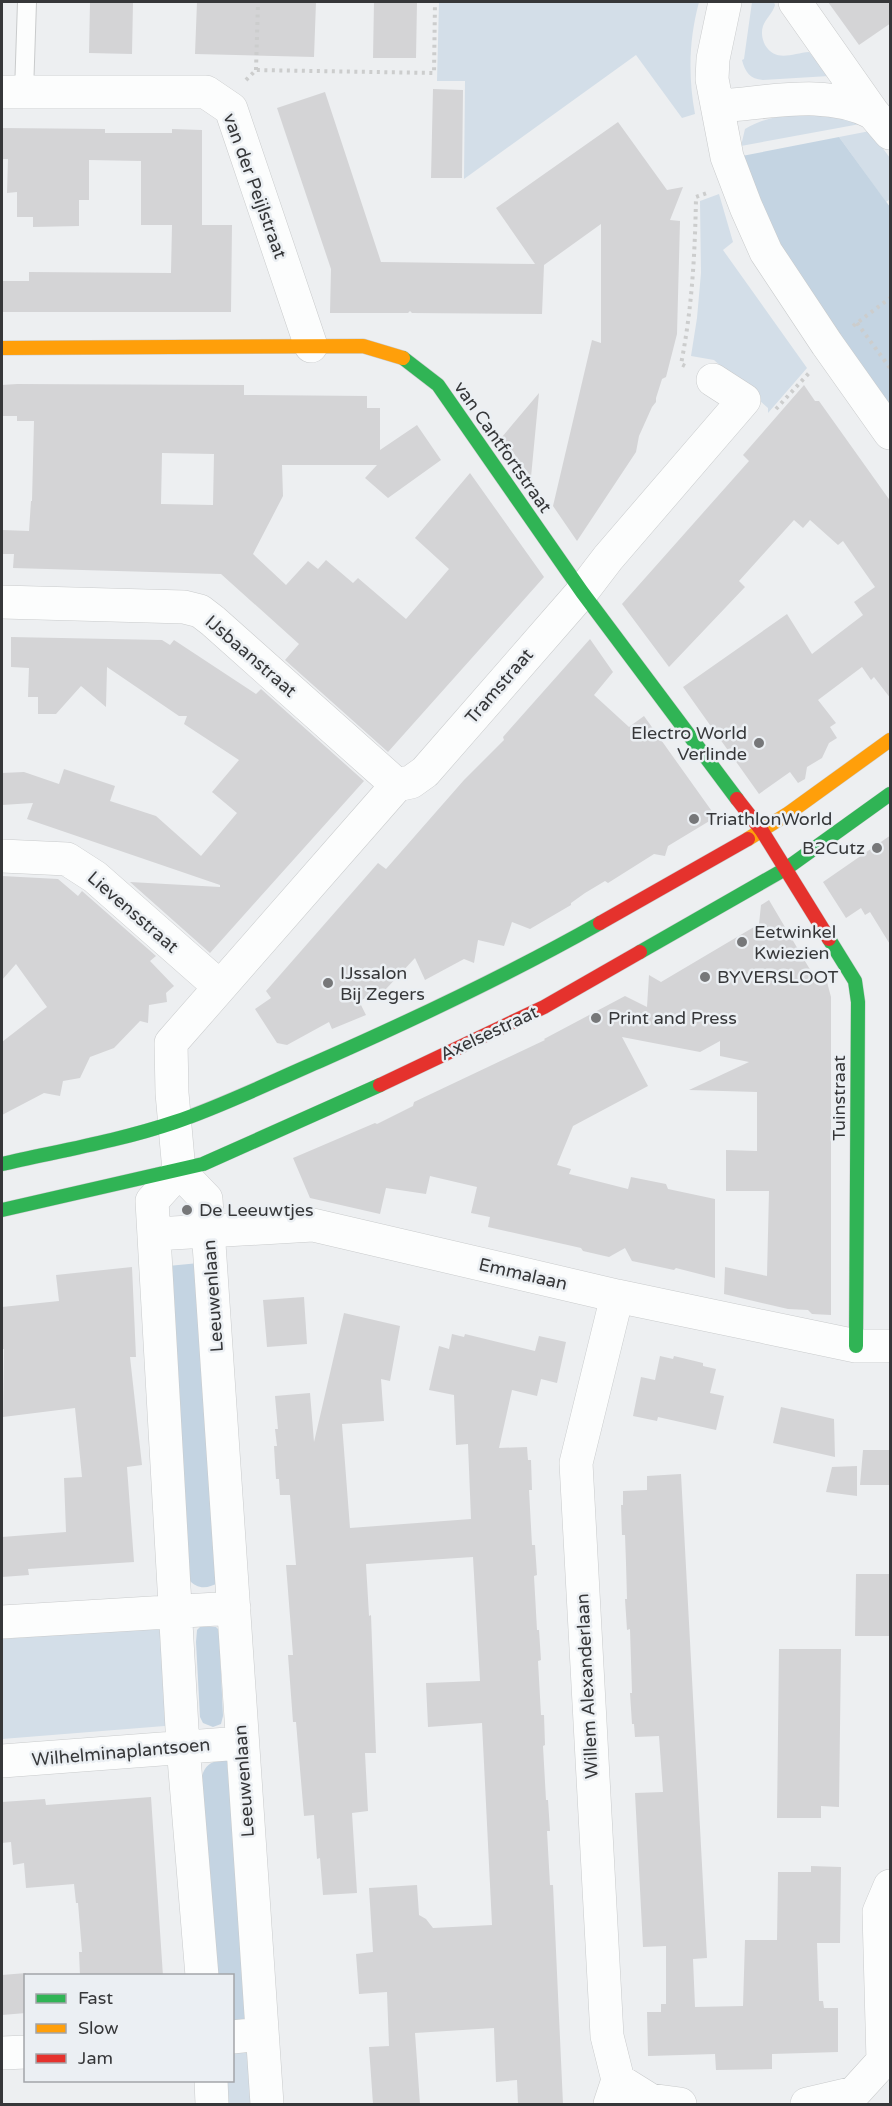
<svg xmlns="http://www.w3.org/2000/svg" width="892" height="2106" viewBox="0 0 892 2106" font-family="'Varela Round',sans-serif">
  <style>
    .green { fill: #d3dee8 }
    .forest { fill: #c4d4e2 }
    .building { fill: #d4d4d6; fill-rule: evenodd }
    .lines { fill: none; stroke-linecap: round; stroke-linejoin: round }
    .lane-casing { stroke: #c9cbcc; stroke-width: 20 }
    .street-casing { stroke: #c9cbcc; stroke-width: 34 }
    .fast-casing { stroke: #c9cbcc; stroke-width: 15 }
    .slow-casing { stroke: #c9cbcc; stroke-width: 15 }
    .jam-casing { stroke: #c9cbcc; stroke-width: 15 }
    .path { stroke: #cccdcd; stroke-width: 4; stroke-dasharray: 3 4.5; stroke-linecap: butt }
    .lane { stroke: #fcfdfd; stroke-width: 18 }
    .street { stroke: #fcfdfd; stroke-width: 33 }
    .fast { stroke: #30b455; stroke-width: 14 }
    .slow { stroke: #ff9f0a; stroke-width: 14 }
    .jam { stroke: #e5322d; stroke-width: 14 }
    .poi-dot { fill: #767779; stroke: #ebeff3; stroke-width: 2 }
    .labels { text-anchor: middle; stroke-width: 5; stroke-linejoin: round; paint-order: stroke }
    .street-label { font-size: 18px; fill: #363739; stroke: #ebeff3 }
    .poi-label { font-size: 18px; fill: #363739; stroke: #ebeff3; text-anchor: start }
  </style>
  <rect width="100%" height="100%" fill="#edeff1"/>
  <path class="green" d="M439,2H699C689,39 688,76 695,114L682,118L636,55L464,179L465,81H437Z
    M752,2H774L775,5C773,13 766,18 763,26C761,32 762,39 765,45C776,63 793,53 809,52L829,76L763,80C750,79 745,72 742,60L744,59Z
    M833,113L860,124L741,146L745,129C774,112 800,115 833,113Z
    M870,131L890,158V199L886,202L839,137Z
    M719,194L733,242L723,250L807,368L768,413V408L714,360L691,356L697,318L701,273L700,201Z
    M169,1626L177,1725L2,1739V1639Z
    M233,2051H249L257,2104H225L223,2081L232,2080Z"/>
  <path class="forest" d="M839,137L890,207V411L791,272L742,156Z
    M199,1263L220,1582C207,1589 198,1590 188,1579L168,1266Z
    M201,1626L216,1627L219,1630L223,1716L221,1724L213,1727L203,1723L200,1717L196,1642L197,1630Z
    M221,1760L227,1761L249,2016L244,2020L233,2021L232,1976L216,1975L202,1776C205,1766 210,1762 221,1760Z"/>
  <path class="building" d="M90,2H133L132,54L89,53Z
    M197,2H316L314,57L195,54Z
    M374,2H417L416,58H373Z
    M828,2H891V23L859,45Z
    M433,89L463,90L462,178H431Z
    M325,92L381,262L535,264L496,208L618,122L667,190L683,187L670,220L680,221L677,334L666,377L662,379L656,398V402L652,407L639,436L636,452L577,541L553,506L592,340L601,343V224L544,265L542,314L412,313L410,311L408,313H330L331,269L277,108Z
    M2,128L105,129V133H172V129L202,130V225H232L231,312H2V281H29V272L171,273L172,225H141V161L89,160V200H79V226L33,227V217H17V192L7,193L8,159H2Z
    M17,384L244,385V395L367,396V408H380V450L417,425L441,460L388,498L365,478L377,465H282L283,496L253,554L286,585L308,561L318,569L326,560L353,583L358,578L406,619L449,569L415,538L470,473L544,577L388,752L285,660L299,644L221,574L13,568L14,554H2V530L29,531L31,501H32L34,421H17V416H2V385ZM162,453L214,454L213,505L161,504Z
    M804,385L815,401H819L891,502V699L874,677L871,680L862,667L818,700L836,723L830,727L837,738L829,743L822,758L807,767L805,779L798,783L790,772L759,794L683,687L787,614L812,654L863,615L854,602L875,587L843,541L838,545L810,520L803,528L794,520L739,581L745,587L669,667L622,604L749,461L743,455Z
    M539,393L531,477L502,437Z
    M11,637L162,640L170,645L174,640L256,694L261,689L364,781L210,953L130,882L220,887V885L27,819L33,803L2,805V773L24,772L59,784L64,769L115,786L110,801L156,816L201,856L237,813L212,792L239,760L184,724L187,716H179L107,667L106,707L81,686L56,714H38V697H28L29,668L11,667Z
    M590,639L613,672L594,695L629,727L644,716L716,817L668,846L665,856L654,854L608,883L605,881L585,893L571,903V905L530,929L512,922L504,946L478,940L474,963L464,959L425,980L415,958L385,990L359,1001L366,1015L332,1029L329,1022L287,1045L277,1043L255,1009L271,998L266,991L378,863L386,869L464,780L504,740L503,737Z
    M891,835V946L870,912L865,915L861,908L846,918L823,882Z
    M2,876L58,879L78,896L82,891L156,956L150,961L174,986L166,993L167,1002L149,1005L148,1023L140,1021L114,1048L90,1057L80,1078L63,1081L60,1096L44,1093L2,1115V1042L47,1007L16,964L2,980Z
    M769,900L815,978L808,981L827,982L831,997V1315L812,1314L808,1310L788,1309L724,1294L725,1267L767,1276L769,1191H726V1150L757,1151V1092L689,1090L749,1062L720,1056V1041L700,1052L622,1037L648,1086L573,1126L557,1165L571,1169L569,1174L628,1189L631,1177L666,1184L668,1189L715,1199V1278L676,1268L674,1270L632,1261L625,1248L609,1257L583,1251L581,1248L488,1227L490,1217L471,1213L477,1187L430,1176L426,1194L386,1188L380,1214L310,1198L293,1158L375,1123L377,1124L413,1106L414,1102L545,1040L544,1039L625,996L647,1007L649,975L661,982L759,924L761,905Z
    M132,1267L136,1357H130L142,1465L127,1467L134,1562L28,1569L29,1575L2,1577V1537L66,1532L64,1478L82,1477L75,1408L3,1417L4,1349H2V1307L59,1301L56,1275Z
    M304,1297L307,1344L267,1347L263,1300Z
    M344,1313L400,1326L390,1381L381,1379L384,1421L342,1424L350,1528L471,1519L468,1444L456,1445L454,1395L429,1390L439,1346L449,1349L452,1334L464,1337L465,1334L535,1351L539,1336L566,1342L557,1383L541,1379L537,1396L512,1390L499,1448L527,1447L528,1460H531L532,1490H529L532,1545H535L537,1575L534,1576L537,1630H539L541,1660L538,1661L541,1715H544L545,1745L543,1746L546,1800H548L550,1831H547L550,1885H553L563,2104H518L517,2080L496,2082L494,2028L415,2033L420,2104H373L369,2047L389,2046L387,1992L359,1994L356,1954L373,1952L369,1888L417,1885L419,1915L426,1919L433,1928L492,1925L482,1723L428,1727L426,1683L480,1681L473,1557L366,1564L369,1616L371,1615L376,1753H365L368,1811L352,1813L357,1893L323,1895L320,1858L317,1859L314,1815L304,1816L296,1722H293L288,1655H293L286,1565H296L290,1495H280L279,1479H276L274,1446H277L275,1429H278L275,1396L310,1393L314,1442Z
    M660,1356L673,1359L674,1356L703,1363V1366L716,1369L710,1393L724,1396L716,1430L658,1417L657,1421L633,1416L641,1377L655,1380Z
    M781,1407L834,1419L835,1457L773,1443Z
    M863,1450H891V1485H860Z
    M857,1466V1496L826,1492L832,1467Z
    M681,1474L707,1958L693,1959L695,2007L743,2006L745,1940H777L778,1872H811V1866L841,1867L840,1943H817L819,2001H823L824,2008H838V2052L772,2054V2069L716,2070L715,2054L648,2056L647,2012H661V2004H666V1946L643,1947L635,1793L663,1792L659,1736L635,1737L634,1724H632L630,1693H632L630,1629L627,1630L625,1599H627L626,1563L625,1535H622L621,1505H623V1491L647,1490V1476Z
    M856,1574H891V1636H855Z
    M779,1649H841L839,1807L821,1806V1818H777Z
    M151,1797L163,1976H80L79,1952H82L78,1903H76L74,1884L26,1888L24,1863L13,1865L11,1842L2,1843V1802L45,1799L46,1805Z
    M26,1973V2013L2,2015V1975Z"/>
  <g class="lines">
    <defs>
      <path id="lane" d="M24,92L27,2"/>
      <path id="street" d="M725,2L713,59L712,79L727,157L746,207L766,252L827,344L890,433
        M795,2L873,113L890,133
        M2,92H206L231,109L311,346
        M718,106C768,103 827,88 873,113
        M2,602L184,607L200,611L213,621L397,785
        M2,856L67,859L95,877L220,987
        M179,1171L172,1093L171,1043L397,785L411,782L425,772L582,592L608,558L744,400L713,380
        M179,1171L206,1199L267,2104
        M179,1171L152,1201L183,1746L202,1976
        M155,1234L313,1225L617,1296L856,1346H890
        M2,1622L234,1608
        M2,1761L241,1743
        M232,2037L262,2034
        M2,2053L26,2052
        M211,2080L212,2104
        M618,2080L650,2100L680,2104
        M610,2104L618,2080L607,2036L576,1463L617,1296
        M807,2104L854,2093L883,2061L879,1912L890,1886"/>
      <path id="fast" d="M403,358L438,385L582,592L737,799
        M829,939L855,981L858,1002L856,1346
        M640,952L787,868L890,794
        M2,1164C59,1151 119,1141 175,1122C225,1105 273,1081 322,1060C417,1018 510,974 600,923
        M2,1210L203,1164L380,1085"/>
      <path id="slow" d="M2,348L363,346L403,358
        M748,839L789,813L890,740"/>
      <path id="jam" d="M737,799L762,831L829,939
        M600,923L748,839
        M380,1085L544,1007L640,952"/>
    </defs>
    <use href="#lane" class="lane-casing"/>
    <use href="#street" class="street-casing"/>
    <use href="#fast" class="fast-casing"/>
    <use href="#slow" class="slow-casing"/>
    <use href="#jam" class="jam-casing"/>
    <path class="path" d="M256,70L258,2
      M246,80L256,70L434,73L435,2
      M857,323L890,368
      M853,326L890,298
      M685,366L681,364C692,309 695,254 696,197L707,193
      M776,409L809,373"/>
    <use href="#lane" class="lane"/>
    <use href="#street" class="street"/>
    <use href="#fast" class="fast"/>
    <use href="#slow" class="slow"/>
    <use href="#jam" class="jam"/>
  </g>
  <g class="poi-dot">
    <circle cx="759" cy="743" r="6"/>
    <circle cx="694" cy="819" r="6"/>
    <circle cx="877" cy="848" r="6"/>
    <circle cx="742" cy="942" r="6"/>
    <circle cx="705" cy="977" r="6"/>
    <circle cx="328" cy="983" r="6"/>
    <circle cx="596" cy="1018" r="6"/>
    <circle cx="187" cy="1210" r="6"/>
  </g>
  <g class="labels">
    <g class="street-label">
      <text transform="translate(255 186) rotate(70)" y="6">van der Peijlstraat</text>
      <text transform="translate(503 447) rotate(55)" y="6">van Cantfortstraat</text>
      <text transform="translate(251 656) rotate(41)" y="6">IJsbaanstraat</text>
      <text transform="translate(499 686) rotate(-49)" y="6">Tramstraat</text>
      <text transform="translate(133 912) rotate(41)" y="6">Lievensstraat</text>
      <text transform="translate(489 1033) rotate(-25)" y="6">Axelsestraat</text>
      <text transform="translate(839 1098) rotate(-90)" y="6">Tuinstraat</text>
      <text transform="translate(523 1274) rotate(13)" y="6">Emmalaan</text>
      <text transform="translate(213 1296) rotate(-94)" y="6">Leeuwenlaan</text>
      <text transform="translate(587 1686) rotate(-93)" y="6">Willem Alexanderlaan</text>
      <text transform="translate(121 1752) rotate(-5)" y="6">Wilhelminaplantsoen</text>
      <text transform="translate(244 1781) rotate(-94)" y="6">Leeuwenlaan</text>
    </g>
    <g class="poi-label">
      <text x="747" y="739" text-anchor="end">Electro World<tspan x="747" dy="21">Verlinde</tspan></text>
      <text x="706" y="825">TriathlonWorld</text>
      <text x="865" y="854" text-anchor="end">B2Cutz</text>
      <text x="754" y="938">Eetwinkel<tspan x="754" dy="21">Kwiezien</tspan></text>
      <text x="340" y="979">IJssalon<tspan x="340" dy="21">Bij Zegers</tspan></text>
      <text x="717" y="983">BYVERSLOOT</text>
      <text x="608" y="1024">Print and Press</text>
      <text x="199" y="1216">De Leeuwtjes</text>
    </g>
  </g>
  <rect width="892" height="2106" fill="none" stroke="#363739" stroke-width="6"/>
  <rect x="24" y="1974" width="210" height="108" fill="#ebeff3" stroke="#a3a5a9" stroke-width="1.5"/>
  <rect x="36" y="1994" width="30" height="9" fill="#30b455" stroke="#a3a5a9" stroke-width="1.5"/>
  <text x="78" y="2004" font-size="18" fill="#363739">Fast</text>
  <rect x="36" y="2024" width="30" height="9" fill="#ff9f0a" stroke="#a3a5a9" stroke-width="1.5"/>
  <text x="78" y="2034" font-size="18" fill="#363739">Slow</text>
  <rect x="36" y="2054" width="30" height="9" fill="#e5322d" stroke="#a3a5a9" stroke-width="1.5"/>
  <text x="78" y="2064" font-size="18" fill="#363739">Jam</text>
</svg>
